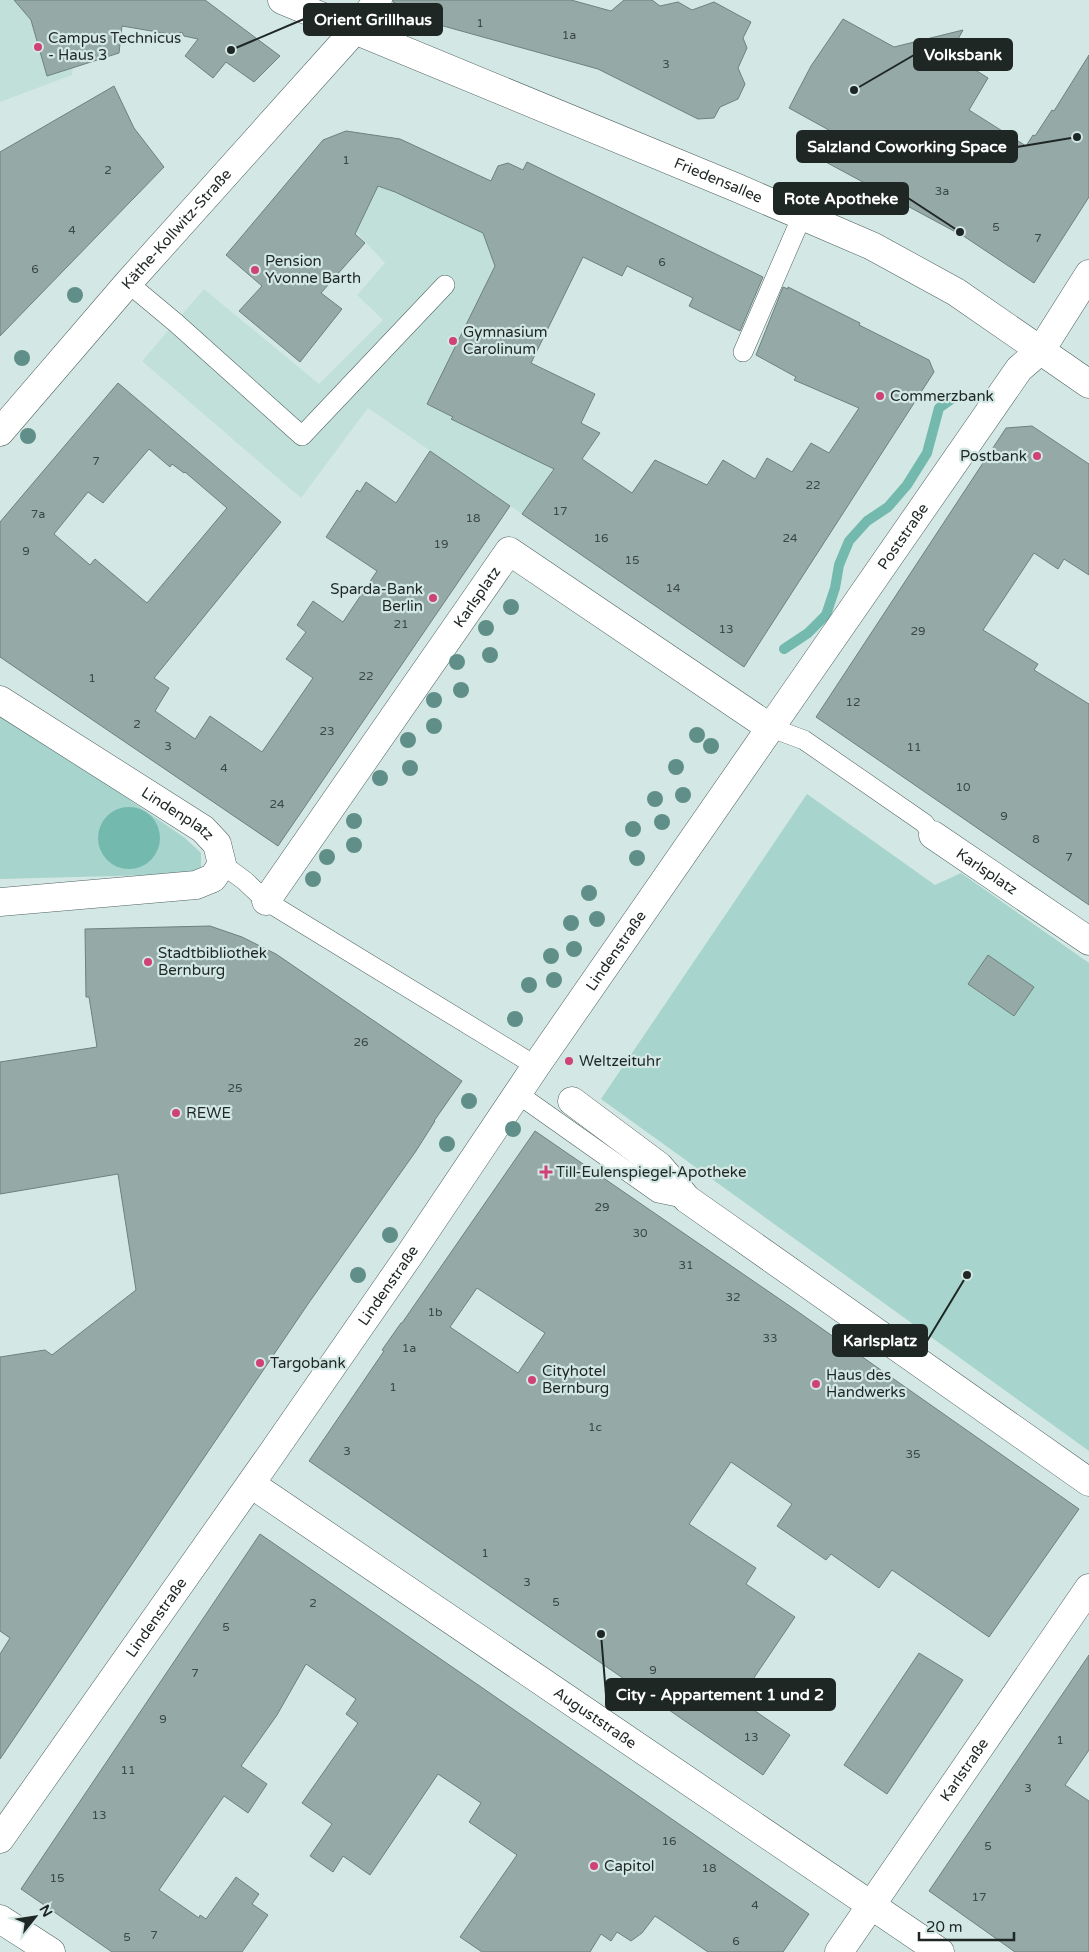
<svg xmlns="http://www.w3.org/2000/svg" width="1089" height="1952" viewBox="0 0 1089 1952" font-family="'Varela Round',sans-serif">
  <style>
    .built { fill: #c1e0da }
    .green { fill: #a7d4cc }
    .water { fill: #73b9ae }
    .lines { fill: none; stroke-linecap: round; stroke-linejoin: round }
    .stream { stroke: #73b9ae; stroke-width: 10 }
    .building { fill: #95aaa6; stroke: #6d817e; fill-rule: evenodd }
    .lane-casing { stroke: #506360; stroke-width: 20 }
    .street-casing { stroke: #506360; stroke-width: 29 }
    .lane { stroke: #fff; stroke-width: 19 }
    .street { stroke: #fff; stroke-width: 28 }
    .tree { fill: #608e88 }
    .poi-dot { fill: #cf4273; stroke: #d3e8e4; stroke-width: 2 }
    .labels { text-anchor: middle; stroke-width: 4.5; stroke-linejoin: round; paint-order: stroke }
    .number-label { font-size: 12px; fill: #3c4845 }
    .poi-label { font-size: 15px; fill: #1f2725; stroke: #d3e8e4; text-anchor: start }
    .street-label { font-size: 15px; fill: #1f2725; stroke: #d3e8e4 }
    .leader { fill: none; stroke: #1f2725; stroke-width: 2 }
    .callout-dot { fill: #1f2725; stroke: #d3e8e4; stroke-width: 2 }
    .callout { fill: #1f2725; stroke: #1f2725; stroke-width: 2 }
    .callout-label { font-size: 16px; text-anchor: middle; font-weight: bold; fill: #fff }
  </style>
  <rect width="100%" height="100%" fill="#d3e8e4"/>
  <path class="built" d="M0,0H85L79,20L72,75L0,102Z
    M400,139L490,181L498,166L508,163L523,170L527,162L609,202L517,392L584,424L522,514L368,408L301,498L142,361L204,289L319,384L383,320L357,295L385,263L341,216L400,143Z"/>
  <path class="green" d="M0,711L185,838L201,853V867L190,874L0,879Z
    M807,794L935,885L961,873L1089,963V1451L601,1099Z"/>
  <path class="water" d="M98 838a31 31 0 1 1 62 0a31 31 0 1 1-62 0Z"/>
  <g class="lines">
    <path class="stream" d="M784,649L808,633L826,615L835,588L839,565L849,541L867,521L888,507L907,485L927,453L939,408L956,396"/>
  </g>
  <path class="building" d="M14,0H205L280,56L254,82L226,62L213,78L185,56L198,39L184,36L182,32L175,35L122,26L119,53L47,76L31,20Z
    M393,0H571L611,11L624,0H652L660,6L678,2L692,10L714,2L751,22L743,38L747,48L738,68L745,84L738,99L720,107L714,118L698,119L598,69L436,24L393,2Z
    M843,19L894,47L963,30L950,54L988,78L969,110L1026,146L1033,135L1035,136L1052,110L1054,111L1089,55V197L1034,283L965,237L822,160L836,134L789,108L811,66Z
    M114,86L134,128L164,167L0,336V152Z
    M346,131L400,139L491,181L498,166L508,163L523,170L527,162L763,277L740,331L689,306L693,298L627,266L622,276L583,257L531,363L595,394L581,423L600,433L582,459L632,493L655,460L707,485L723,460L755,479L767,458L792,472L811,443L829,453L859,408L794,380L796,377L756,355L783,287L788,289V287L860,323L859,325L929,360L934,372L744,667L522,514L554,469L451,419L453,417L427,404L495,266L483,233L395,192L378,186L355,234L365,243L321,293L342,309L300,362L239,311L262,286L226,255L323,140Z
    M118,383L281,522L154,678L169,688L155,711L195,739L210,716L262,752L313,678L286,659L306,632L297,625L313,601L343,622L377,571L326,537L357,490L360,492L366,482L396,503L430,451L510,506L278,846L0,657V522ZM149,449L170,467L172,464L184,473L185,472L227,508L147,603L95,559L90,565L54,534L88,492L103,503Z
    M1032,426L1089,464V575L1064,559L1058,569L1034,553L983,630L1038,664L1034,670L1089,704V905L816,717L1006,428Z
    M210,926L242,937L276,954L462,1081L434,1121H435L416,1151L308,1304L0,1759V1654L10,1638L0,1631V1357L45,1350L52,1355L136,1290L118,1174L0,1194V1062L97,1047L89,997H86L85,929Z
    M988,955L1034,987L1014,1016L968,984Z
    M535,1131L794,1309L1079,1509L989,1637L892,1570L879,1588L831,1554L826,1560L777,1526L792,1504L731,1462L689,1524L756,1568L746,1584L795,1617L739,1700L790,1735L763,1775L309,1461L384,1351L382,1350L401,1323H402ZM477,1288L545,1333L518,1373L450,1327Z
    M260,1534L809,1914L783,1952H708L655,1916L642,1933L631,1941L617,1932L611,1941L601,1934L590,1952H482L460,1937L517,1855L469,1822L481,1803L438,1774L370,1875L343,1856L333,1872L310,1856L332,1824L302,1803L358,1723L346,1714L356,1699L306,1664L277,1715L241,1766L267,1784L248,1813L224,1796L159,1890L199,1918L200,1915L206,1919L236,1877L259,1894L252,1904L268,1915L242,1952H112L21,1889Z
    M919,1653L963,1680L887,1794L844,1765Z
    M1089,1655V1750L1065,1785L1089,1801V1952H1015L929,1891Z"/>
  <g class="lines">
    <defs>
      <path id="lane" d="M128,283L176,323L302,436L445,285
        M743,352L802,216
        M769,727L804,740L924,823L933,835
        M222,864L245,881L266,901L536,1066
        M518,1094L658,1193L687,1199"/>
      <g id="street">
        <path id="s1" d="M282,0L735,187L872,246L956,292L1089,384"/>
        <path id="s2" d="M0,432L128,283L355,30L378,0"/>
        <path id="s3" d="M0,700L203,829L217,844L222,864L213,878L196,885L0,902"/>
        <path id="s4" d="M933,835L1089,941"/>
        <path id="s5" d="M266,901L509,551L769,727"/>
        <path d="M572,1101L659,1166L687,1199L1089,1482"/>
        <path id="s6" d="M251,1484L940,1952"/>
        <path id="s7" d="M0,1839L268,1459L410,1254L536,1066L1019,369L1041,350L1089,274"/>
        <path d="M0,1919L51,1952"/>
        <path id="s8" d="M839,1952L1089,1588"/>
      </g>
    </defs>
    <use href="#lane" class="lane-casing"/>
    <use href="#street" class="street-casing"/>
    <use href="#lane" class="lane"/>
    <use href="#street" class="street"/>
  </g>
  <g class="tree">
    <circle cx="75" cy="295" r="8"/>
    <circle cx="22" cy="358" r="8"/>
    <circle cx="28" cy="436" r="8"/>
    <circle cx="511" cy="607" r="8"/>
    <circle cx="486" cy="628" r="8"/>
    <circle cx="490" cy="655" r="8"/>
    <circle cx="457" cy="662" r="8"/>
    <circle cx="461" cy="690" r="8"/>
    <circle cx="434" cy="700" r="8"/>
    <circle cx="434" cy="726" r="8"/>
    <circle cx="697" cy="735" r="8"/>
    <circle cx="408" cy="740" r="8"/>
    <circle cx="711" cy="746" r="8"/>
    <circle cx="676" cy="767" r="8"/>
    <circle cx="410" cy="768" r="8"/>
    <circle cx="380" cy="778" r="8"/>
    <circle cx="683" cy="795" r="8"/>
    <circle cx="655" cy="799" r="8"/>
    <circle cx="354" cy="821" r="8"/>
    <circle cx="662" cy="822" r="8"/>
    <circle cx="633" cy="829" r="8"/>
    <circle cx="354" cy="845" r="8"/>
    <circle cx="327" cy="857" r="8"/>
    <circle cx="637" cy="858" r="8"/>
    <circle cx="313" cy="879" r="8"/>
    <circle cx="589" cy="893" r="8"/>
    <circle cx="597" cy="919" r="8"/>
    <circle cx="571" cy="923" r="8"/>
    <circle cx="574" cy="949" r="8"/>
    <circle cx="551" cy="956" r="8"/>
    <circle cx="554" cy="980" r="8"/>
    <circle cx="529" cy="985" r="8"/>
    <circle cx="515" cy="1019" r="8"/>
    <circle cx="469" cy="1101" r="8"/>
    <circle cx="513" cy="1129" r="8"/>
    <circle cx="447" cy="1144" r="8"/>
    <circle cx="390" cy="1235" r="8"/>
    <circle cx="358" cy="1275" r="8"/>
  </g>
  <g class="poi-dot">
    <circle cx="38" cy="47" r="5"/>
    <circle cx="255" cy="270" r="5"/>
    <circle cx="453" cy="341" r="5"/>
    <circle cx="880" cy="396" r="5"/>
    <circle cx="1037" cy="456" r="5"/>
    <circle cx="433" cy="598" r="5"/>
    <circle cx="148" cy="962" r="5"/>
    <circle cx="569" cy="1061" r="5"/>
    <circle cx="176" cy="1113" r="5"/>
    <path d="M543.5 1164.5h5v5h5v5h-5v5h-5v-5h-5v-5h5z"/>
    <circle cx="260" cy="1363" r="5"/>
    <circle cx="532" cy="1380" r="5"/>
    <circle cx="816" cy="1384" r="5"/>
    <circle cx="594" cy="1866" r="5"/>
  </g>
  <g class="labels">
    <g class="number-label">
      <text x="480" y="27">1</text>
      <text x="569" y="39">1a</text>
      <text x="666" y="68">3</text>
      <text x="346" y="164">1</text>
      <text x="108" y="174">2</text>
      <text x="942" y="195">3a</text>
      <text x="996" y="231">5</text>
      <text x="72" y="234">4</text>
      <text x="1038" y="242">7</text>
      <text x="662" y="266">6</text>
      <text x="35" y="273">6</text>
      <text x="96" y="465">7</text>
      <text x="813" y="489">22</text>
      <text x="560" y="515">17</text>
      <text x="38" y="518">7a</text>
      <text x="473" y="522">18</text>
      <text x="601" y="542">16</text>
      <text x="790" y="542">24</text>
      <text x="441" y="548">19</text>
      <text x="26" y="555">9</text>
      <text x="632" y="564">15</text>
      <text x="673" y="592">14</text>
      <text x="401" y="628">21</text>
      <text x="726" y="633">13</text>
      <text x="918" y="635">29</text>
      <text x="366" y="680">22</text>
      <text x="92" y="682">1</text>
      <text x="853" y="706">12</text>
      <text x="137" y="728">2</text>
      <text x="327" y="735">23</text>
      <text x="168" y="750">3</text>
      <text x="914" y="751">11</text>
      <text x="224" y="772">4</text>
      <text x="963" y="791">10</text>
      <text x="277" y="808">24</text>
      <text x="1004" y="820">9</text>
      <text x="1036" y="843">8</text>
      <text x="1069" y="861">7</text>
      <text x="361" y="1046">26</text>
      <text x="235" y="1092">25</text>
      <text x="602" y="1211">29</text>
      <text x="640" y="1237">30</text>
      <text x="686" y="1269">31</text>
      <text x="733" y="1301">32</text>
      <text x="435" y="1316">1b</text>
      <text x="770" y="1342">33</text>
      <text x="409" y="1352">1a</text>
      <text x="393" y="1391">1</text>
      <text x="595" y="1431">1c</text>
      <text x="347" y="1455">3</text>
      <text x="913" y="1458">35</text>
      <text x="485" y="1557">1</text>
      <text x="527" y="1586">3</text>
      <text x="556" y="1606">5</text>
      <text x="313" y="1607">2</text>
      <text x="226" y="1631">5</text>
      <text x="653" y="1674">9</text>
      <text x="195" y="1677">7</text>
      <text x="163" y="1723">9</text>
      <text x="751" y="1741">13</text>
      <text x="1060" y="1744">1</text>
      <text x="128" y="1774">11</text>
      <text x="1028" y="1792">3</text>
      <text x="99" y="1819">13</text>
      <text x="669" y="1845">16</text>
      <text x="988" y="1850">5</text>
      <text x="709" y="1872">18</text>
      <text x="57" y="1882">15</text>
      <text x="979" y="1901">17</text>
      <text x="755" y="1909">4</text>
      <text x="154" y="1939">7</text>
      <text x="127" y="1941">5</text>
      <text x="736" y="1945">6</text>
    </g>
    <g class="poi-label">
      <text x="48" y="43">Campus Technicus<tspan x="48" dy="17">- Haus 3</tspan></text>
      <text x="265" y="266">Pension<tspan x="265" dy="17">Yvonne Barth</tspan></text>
      <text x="463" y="337">Gymnasium<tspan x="463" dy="17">Carolinum</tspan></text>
      <text x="890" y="401">Commerzbank</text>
      <text x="1027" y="461" text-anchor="end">Postbank</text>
      <text x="423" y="594" text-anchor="end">Sparda-Bank<tspan x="423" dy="17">Berlin</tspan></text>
      <text x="158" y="958">Stadtbibliothek<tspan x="158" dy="17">Bernburg</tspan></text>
      <text x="579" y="1066">Weltzeituhr</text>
      <text x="186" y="1118">REWE</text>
      <text x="556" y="1177">Till-Eulenspiegel-Apotheke</text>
      <text x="270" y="1368">Targobank</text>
      <text x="542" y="1376">Cityhotel<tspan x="542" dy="17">Bernburg</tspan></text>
      <text x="826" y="1380">Haus des<tspan x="826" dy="17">Handwerks</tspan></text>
      <text x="604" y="1871">Capitol</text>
    </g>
    <g class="street-label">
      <text dy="5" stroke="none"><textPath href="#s1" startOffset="472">Friedensallee</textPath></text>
      <text dy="5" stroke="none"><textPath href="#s2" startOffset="269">Käthe-Kollwitz-Straße</textPath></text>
      <text dy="5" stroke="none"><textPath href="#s7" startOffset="1585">Poststraße</textPath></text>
      <text dy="5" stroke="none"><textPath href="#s5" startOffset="370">Karlsplatz</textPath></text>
      <text dy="5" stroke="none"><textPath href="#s3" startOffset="211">Lindenplatz</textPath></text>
      <text dy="5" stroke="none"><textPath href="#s4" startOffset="65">Karlsplatz</textPath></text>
      <text dy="5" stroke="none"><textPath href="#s7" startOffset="1081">Lindenstraße</textPath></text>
      <text dy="5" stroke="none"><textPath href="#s7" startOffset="676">Lindenstraße</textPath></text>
      <text dy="5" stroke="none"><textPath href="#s7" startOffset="271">Lindenstraße</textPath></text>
      <text dy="5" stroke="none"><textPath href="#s6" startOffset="416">Auguststraße</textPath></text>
      <text dy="5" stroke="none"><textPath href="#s8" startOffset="221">Karlstraße</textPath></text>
    </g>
  </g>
  <path class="leader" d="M231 50L304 19M854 90L914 55M1077 137L1017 147M960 232L908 198M967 1275L927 1341M601 1634L606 1695"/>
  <g class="callout-dot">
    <circle cx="231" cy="50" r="5"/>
    <circle cx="854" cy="90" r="5"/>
    <circle cx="1077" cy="137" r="5"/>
    <circle cx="960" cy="232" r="5"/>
    <circle cx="967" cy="1275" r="5"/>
    <circle cx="601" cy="1634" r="5"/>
  </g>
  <g class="callout">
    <rect x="304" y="4" width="138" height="31" rx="5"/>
    <rect x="914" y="39" width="98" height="31" rx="5"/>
    <rect x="797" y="131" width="220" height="31" rx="5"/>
    <rect x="774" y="183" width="134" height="31" rx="5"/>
    <rect x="833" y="1325" width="94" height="31" rx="5"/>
    <rect x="606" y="1679" width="229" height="31" rx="5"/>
  </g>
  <g class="callout-label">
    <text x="373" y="25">Orient Grillhaus</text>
    <text x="963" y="60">Volksbank</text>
    <text x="907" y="152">Salzland Coworking Space</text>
    <text x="841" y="204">Rote Apotheke</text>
    <text x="880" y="1346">Karlsplatz</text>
    <text x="720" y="1700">City - Appartement 1 und 2</text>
  </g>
  <g transform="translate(35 1917) rotate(60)" stroke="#d3e8e4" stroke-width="4" paint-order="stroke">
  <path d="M0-4L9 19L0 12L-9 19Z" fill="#1f2725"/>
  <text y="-8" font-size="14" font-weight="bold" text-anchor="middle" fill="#1f2725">N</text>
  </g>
  <path d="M919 1932v8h95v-8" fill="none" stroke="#1f2725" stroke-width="2.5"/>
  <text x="926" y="1932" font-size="15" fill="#1f2725" stroke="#d3e8e4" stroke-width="4" paint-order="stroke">20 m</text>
</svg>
